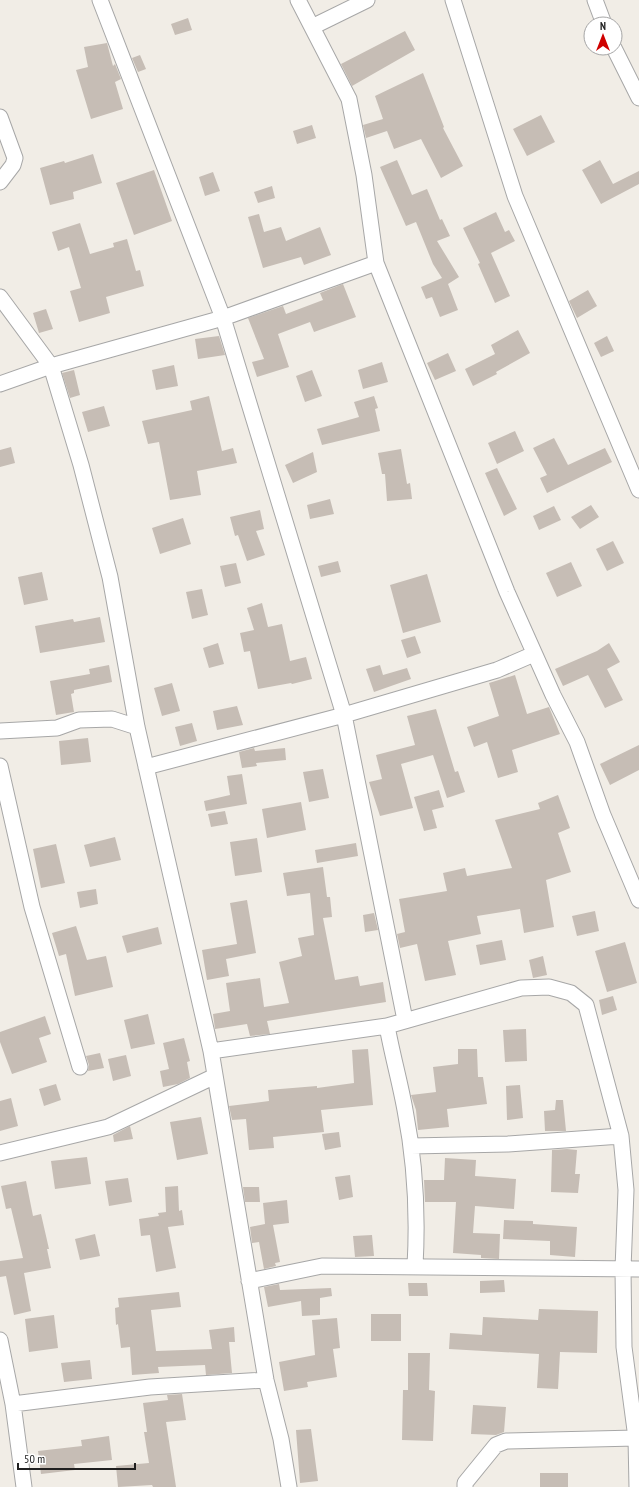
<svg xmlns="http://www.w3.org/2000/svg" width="639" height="1487" viewBox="0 0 639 1487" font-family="'PT Sans Narrow',sans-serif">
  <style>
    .building { fill: #c6bdb5 }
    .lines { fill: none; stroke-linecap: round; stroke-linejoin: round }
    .minor-casing { stroke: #a7a7a7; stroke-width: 17 }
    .minor { stroke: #fff; stroke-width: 15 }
  </style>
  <rect width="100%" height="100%" fill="#f1ede6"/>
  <path class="building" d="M188,18L192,30L175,35L171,24Z
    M405,31L415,50L352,86L341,64Z
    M107,43L113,66L115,64L121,79L115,82L123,109L91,119L76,70L88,67L84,47Z
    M140,55L146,69L138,72L132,58Z
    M423,73L444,127L443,128L463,166L441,178L421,139L394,149L387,131L366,138L363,125L383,119L375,96Z
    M541,115L555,142L527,156L513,129Z
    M312,125L316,138L297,144L293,131Z
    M93,154L102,183L73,192L74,199L50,205L40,168L64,161L65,163Z
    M397,160L412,195L427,189L440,220L442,219L450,236L437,241L459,277L448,284L458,310L440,317L432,297L426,299L421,287L442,278L433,264L416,222L406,226L380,167Z
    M600,160L613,184L639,171V184L601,204L582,170Z
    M154,170L172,221L134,235L116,183Z
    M213,172L220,191L205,196L199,177Z
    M272,186L275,198L258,203L254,192Z
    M496,212L505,232L509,230L515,241L491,253L510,296L495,303L478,264L480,263L463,228Z
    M259,214L264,232L281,227L286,241L320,227L331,255L304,265L301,257L263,268L248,217Z
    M80,223L90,254L114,247L113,243L127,239L136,271L140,270L144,286L106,297L110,313L79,322L70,291L81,288L69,247L58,251L52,232Z
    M343,284L356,317L314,332L310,322L278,334L289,367L257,377L252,362L264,359L248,318L283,306L286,314L323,300L320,293Z
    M588,290L597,306L577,318L569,301Z
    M46,309L53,329L39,333L33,313Z
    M518,330L530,353L496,372L497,374L473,386L465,369L495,354L491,345Z
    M219,336L225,355L198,359L195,339Z
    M607,336L614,351L601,357L594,343Z
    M448,353L456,371L435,380L427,363Z
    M382,362L388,382L363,389L358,370Z
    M174,365L178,386L156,390L152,370Z
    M74,370L80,395L70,398L62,373Z
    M312,370L322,396L305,402L296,376Z
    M209,396L222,451L233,448L237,463L197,471L201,495L170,500L159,442L148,444L142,421L192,410L190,401Z
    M374,396L378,408L375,409L380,431L322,445L317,429L359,417L354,402Z
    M104,406L110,426L88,432L82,412Z
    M515,431L524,451L497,464L488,443Z
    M554,438L568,465L605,448L612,462L547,493L540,478L547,475L533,448Z
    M11,447L15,463L0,467V450Z
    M401,449L407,484L410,483L412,499L387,501L385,474H382L378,453Z
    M313,452L317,472L293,483L285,465Z
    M497,468L517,509L504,516L485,473Z
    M330,499L334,514L310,519L307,505Z
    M591,505L599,517L580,529L571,517Z
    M554,506L561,520L539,530L533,516Z
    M260,510L264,529L256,531L265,555L247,561L238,535L235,536L230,517Z
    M183,518L191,544L160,554L152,528Z
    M613,541L624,563L607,571L596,549Z
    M338,561L341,572L321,577L318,566Z
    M571,562L582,586L557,597L546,573Z
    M236,563L241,583L225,587L220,566Z
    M42,572L48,600L24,605L18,577Z
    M427,574L441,622L403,633L390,585Z
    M202,589L208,615L192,619L186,592Z
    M262,603L268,627L282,624L290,661L306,657L312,679L292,684L291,683L258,689L250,651L244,652L240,633L254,630L247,608Z
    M100,617L105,642L40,653L35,626L73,619L74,622Z
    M415,636L421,653L407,658L401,640Z
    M218,643L224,664L209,668L203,648Z
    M609,643L620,662L607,669L623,700L605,708L588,675L563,686L555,669L597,651Z
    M109,665L112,682L74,690V693L71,694L74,712L56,715L50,681L90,674L89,669Z
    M380,665L383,675L407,668L411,679L374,692L366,669Z
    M515,675L527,714L549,707L560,734L512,750L518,772L498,778L487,742L474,747L467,727L499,716L489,683Z
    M172,683L180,711L162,716L154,688Z
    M237,706L243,725L217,730L213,711Z
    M436,709L455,772L458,771L465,792L447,798L433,755L401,764L413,808L380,816L369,782L382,779L376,755L415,745L407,716Z
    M192,723L197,741L180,746L175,727Z
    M88,738L91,762L61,765L59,741Z
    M639,745V770L610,785L600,764Z
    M254,748L255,751L285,748L286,760L256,763L257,766L242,768L239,752Z
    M323,769L329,798L309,802L303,772Z
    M242,774L247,804L206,811L204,801L230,795L227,776Z
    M439,790L444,807L432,810L437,828L424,831L414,797Z
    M558,795L570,828L558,833L571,872L546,880L554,927L524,933L520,909L477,916L481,934L448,941L456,975L425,981L417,944L400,948L397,934L405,932L399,899L447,891L443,873L465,868L467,876L512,868L495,820L540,809L538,803Z
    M301,802L306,830L267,838L262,809Z
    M225,811L228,824L211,827L208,814Z
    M115,837L121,860L90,867L84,845Z
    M257,838L262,872L235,876L230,842Z
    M356,843L358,856L317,863L315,850Z
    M56,844L65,883L41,888L33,849Z
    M323,867L327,897H330L332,917L323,918L335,980L358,976L360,986L383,982L386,1002L267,1021L270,1034L250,1036L247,1024L215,1029L213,1014L230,1011L226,983L260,978L264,1007L289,1003L279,962L302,956L298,938L314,935L310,893L287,896L283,873Z
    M96,889L98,904L80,908L77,892Z
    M247,900L256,953L226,959L229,976L207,980L202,950L237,944L230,903Z
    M595,911L599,931L577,936L572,916Z
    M374,913L378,930L365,932L363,915Z
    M76,926L87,960L106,956L113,987L75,996L66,954L59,956L52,933Z
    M158,927L162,944L127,953L122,936Z
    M502,940L506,960L480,965L476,945Z
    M625,942L637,983L607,992L595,951Z
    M543,956L547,975L533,978L529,960Z
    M613,996L617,1010L602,1015L599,1000Z
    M148,1014L155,1044L131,1049L124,1020Z
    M45,1016L51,1034L39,1038L47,1062L12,1074L0,1042V1032Z
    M526,1029L527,1061L505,1062L503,1030Z
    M184,1038L190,1061L187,1062L190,1078L178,1084L163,1087L160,1071L169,1069L163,1043Z
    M368,1049L373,1105L321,1110L324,1132L273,1137L274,1148L249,1150L246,1119L232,1120L229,1106L269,1101L268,1090L317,1086V1088L354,1083L352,1050Z
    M458,1049H477L478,1077H483L487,1104L447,1109L449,1127L418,1130L416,1110L411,1095L436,1092L433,1067L458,1064Z
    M100,1053L104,1068L88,1071L89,1065L86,1056Z
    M126,1055L131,1076L113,1081L108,1059Z
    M56,1084L61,1100L44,1106L39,1089Z
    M520,1085L523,1118L507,1120L506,1086Z
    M11,1098L18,1126L0,1131V1101Z
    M556,1100H563L566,1131H545L544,1111L555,1110Z
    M201,1117L208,1154L177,1160L170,1122Z
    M130,1126L133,1139L114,1142L113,1135Z
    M339,1132L341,1147L325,1150L322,1134Z
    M567,1149L577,1150L575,1174H580L578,1193L551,1192L552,1150Z
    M87,1157L91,1184L55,1189L51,1161Z
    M445,1158L476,1160L475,1176L516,1179L514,1209L475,1206L473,1233L500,1234L499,1259L481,1258V1255L453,1253L456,1202H425L424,1180H444Z
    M350,1175L353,1197L339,1200L335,1177Z
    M128,1178L132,1202L109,1206L105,1181Z
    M26,1181L33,1216L41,1214L49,1249H47L51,1268L24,1273L31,1311L14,1315L6,1276L0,1277V1261L23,1258L11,1208L6,1209L1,1186Z
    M178,1186L179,1211L182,1210L184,1225L168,1227L176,1268L156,1272L150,1235L141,1236L139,1219L159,1216L158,1213L166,1212L165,1187Z
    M243,1187H259L260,1202H245Z
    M287,1200L289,1223L273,1225L280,1262L275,1263L276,1266L264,1269L259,1242L252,1243L250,1227L265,1224L263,1203Z
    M504,1220L533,1221V1224L577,1227L575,1257L550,1255V1241L503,1239Z
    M95,1234L100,1256L80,1260L75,1239Z
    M372,1235L374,1256L355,1257L353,1236Z
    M504,1280L505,1292L480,1293V1281Z
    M408,1283H427L428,1296H409Z
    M279,1284L280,1290L331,1288L332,1296L320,1298V1315L302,1316L301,1301L268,1307L264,1287Z
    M179,1292L181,1307L151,1310L156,1351L212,1349L209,1330L234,1327L235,1342H229L232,1373L206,1375L205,1365L158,1367L159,1373L132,1375L130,1347L121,1348L118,1324L116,1325L115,1308L119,1307L118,1298Z
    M539,1309L598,1311L597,1353L560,1352L558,1389L537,1388L539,1354L449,1349L450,1333L482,1335L483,1317L538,1320Z
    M371,1314H401V1341H371Z
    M54,1315L58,1348L29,1352L25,1319Z
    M337,1318L340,1348L333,1349L337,1377L307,1382L308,1387L284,1391L279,1362L315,1355L312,1320Z
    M408,1353H430L429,1390L435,1391L433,1441L402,1440L403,1390H408Z
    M90,1360L92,1379L64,1382L61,1363Z
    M182,1394L186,1420L166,1422L176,1487H153L152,1485L118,1487L116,1466L149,1463L144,1432H147L143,1403L168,1400L167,1395Z
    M473,1405L506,1407L504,1432L496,1435L471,1434Z
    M311,1429L318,1481L300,1483L296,1430Z
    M109,1436L112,1460L74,1464L75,1470L41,1474L38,1451L82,1446L81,1440Z
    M540,1473H568V1487H540Z"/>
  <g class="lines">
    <defs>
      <path id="minor" d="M100,0L223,318L344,715L405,1020
        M298,0L349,99L364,175L376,263L507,592L553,695L577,742L603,815L639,900
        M453,0L515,196L639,490
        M595,0L604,24
        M312,27L367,0
        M614,48L639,98
        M0,117L15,158L13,165L0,182
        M0,297L51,366L81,465L110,577L137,727L211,1051L266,1380L281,1439L289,1487
        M0,384L51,366L223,318L376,263
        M0,731L57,728L79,720L112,719L137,727
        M0,766L32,907L80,1067
        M146,767L344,715L497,670L534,654
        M387,1026C392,1054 400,1082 405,1110C415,1161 418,1214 415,1266
        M211,1051L387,1026L521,988L549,987L571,993L586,1005L621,1136L626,1190L623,1269L624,1347L636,1438L637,1487
        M411,1146L508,1144L621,1136
        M0,1153L108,1127L215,1076
        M249,1281L322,1266L639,1269
        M0,1340L13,1404L24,1487
        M13,1404L150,1387L266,1380
        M465,1487V1483L496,1445L506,1441L636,1438"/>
    </defs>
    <use href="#minor" class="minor-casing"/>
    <use href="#minor" class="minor"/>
  </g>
  <g transform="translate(603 36)"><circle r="19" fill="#ffffff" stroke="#a6a6a6"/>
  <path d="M0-3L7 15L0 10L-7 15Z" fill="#cf0100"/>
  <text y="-6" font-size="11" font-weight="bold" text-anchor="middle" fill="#202020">N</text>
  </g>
  <path d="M18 1463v6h117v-6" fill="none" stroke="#202020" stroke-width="2"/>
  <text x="24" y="1463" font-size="12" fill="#202020" stroke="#ffffff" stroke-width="3" paint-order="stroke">50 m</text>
</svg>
